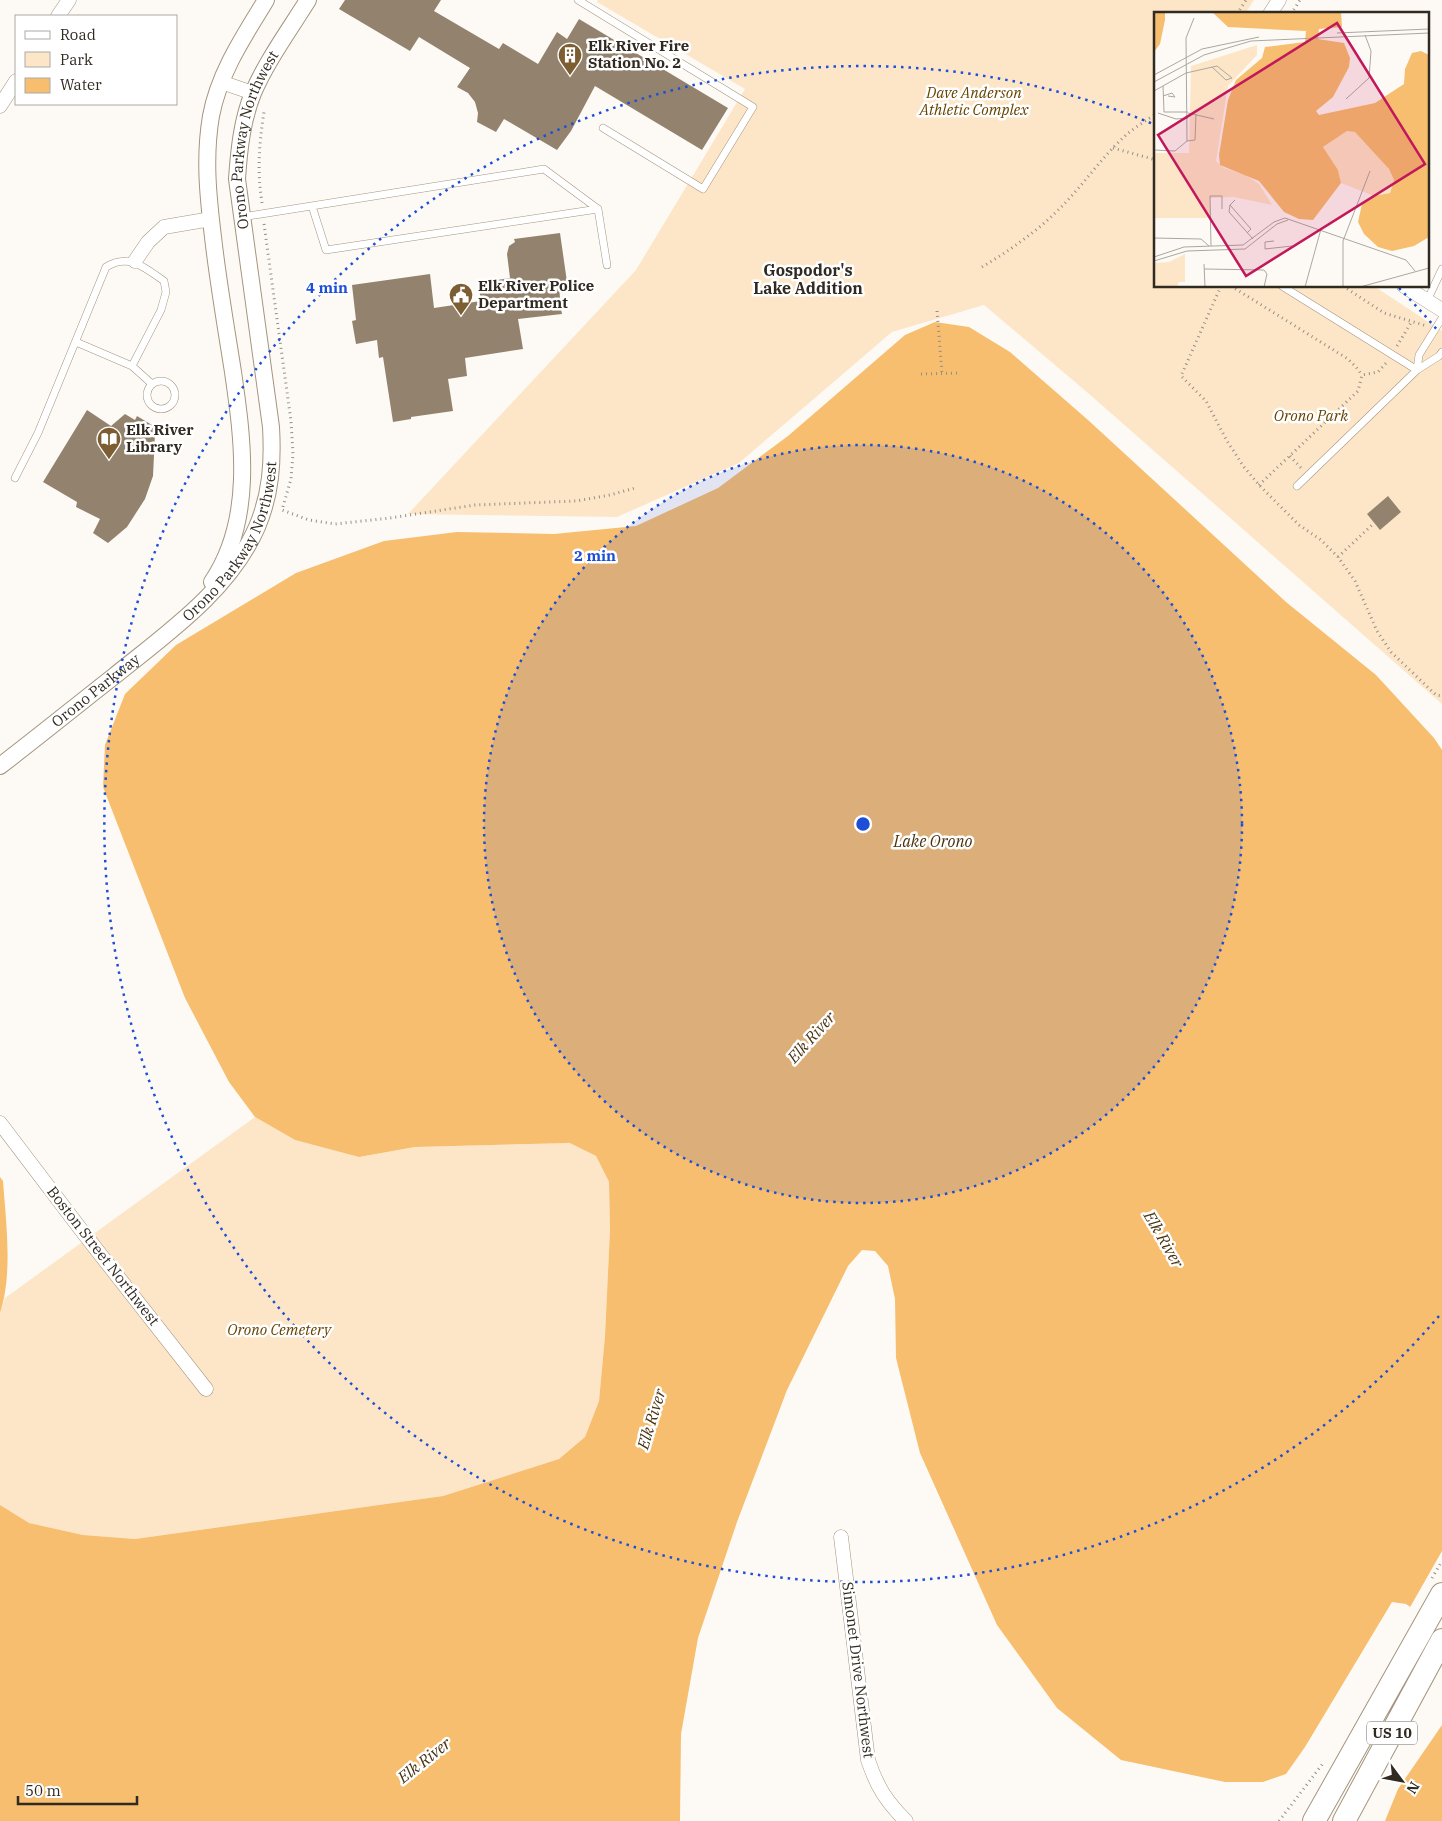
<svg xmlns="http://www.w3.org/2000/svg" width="1442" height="1821" viewBox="0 0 1442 1821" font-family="'IBM Plex Serif',serif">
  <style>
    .green { fill: #fde6c7 }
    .water { fill: #f6be6e }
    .pier { fill: #fdfaf5 }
    .building { fill: #93836e }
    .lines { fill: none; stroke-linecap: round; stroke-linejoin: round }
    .service-casing { stroke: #a5957f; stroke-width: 8 }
    .minor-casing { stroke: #a5957f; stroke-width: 15 }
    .tertiary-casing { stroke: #a5957f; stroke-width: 18 }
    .trunk-casing { stroke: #a5957f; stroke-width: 24 }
    .path { stroke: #948f88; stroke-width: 3; stroke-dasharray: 1 4; stroke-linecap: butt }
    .service { stroke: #fff; stroke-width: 7 }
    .minor { stroke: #fff; stroke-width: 14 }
    .tertiary { stroke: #fff; stroke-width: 16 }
    .trunk { stroke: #fff; stroke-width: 22 }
    .ring { fill: none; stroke: #1d4ed8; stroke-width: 2.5; stroke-dasharray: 2.5 5 }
    .labels { text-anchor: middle; stroke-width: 5; stroke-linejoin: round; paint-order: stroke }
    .shield { fill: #fff; stroke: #6f6a64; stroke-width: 1 }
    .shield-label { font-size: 14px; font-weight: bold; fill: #312a21 }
    .poi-label { font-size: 15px; font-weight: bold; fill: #312a21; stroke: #fff; text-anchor: start }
    .park-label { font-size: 15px; font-style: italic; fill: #674300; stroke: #fff }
    .street-label { font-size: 15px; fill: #312a21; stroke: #fff }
    .neighbourhood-label { font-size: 16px; font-weight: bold; fill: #312a21; stroke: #fff }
    .water-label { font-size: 16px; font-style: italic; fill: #49320f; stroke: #fff }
    .inset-road { fill: none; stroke: #aba7a0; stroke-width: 1 }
    .view { fill: #c2185b; fill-opacity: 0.15; stroke: #c2185b; stroke-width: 2.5 }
    .inset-edge { fill: none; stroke: #312a21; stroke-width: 2.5 }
    .centre { fill: #1d4ed8; stroke: #fff; stroke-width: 2.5 }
    .ring-label { font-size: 15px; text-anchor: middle; font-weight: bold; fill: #1d4ed8; stroke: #fff; stroke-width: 5; stroke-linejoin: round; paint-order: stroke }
  </style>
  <rect width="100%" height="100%" fill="#fdfaf5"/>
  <path class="green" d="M598,0H1254L1245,14H1156V286H1374L1442,331V704L1088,393L984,305L892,332L739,463L617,517L408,514L636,270L745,89L597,2Z
    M255,1117L295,1140L359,1157L415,1147L571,1143L596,1156L609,1182L610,1230L605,1336L599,1401L585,1437L559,1459L443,1496L135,1539L83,1535L28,1523L0,1505V1313L5,1298Z"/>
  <path class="water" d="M935,322L969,327L1010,352L1088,420L1286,602L1376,675L1434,738L1442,750V1629L1406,1604L1392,1602L1305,1747L1286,1774L1263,1782H1225L1121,1760L1057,1708L997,1625L920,1453L896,1358L895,1299L888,1266L875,1251L862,1250L848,1266L787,1390L737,1522L698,1638L681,1734L680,1821H0V1505L29,1523L83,1535L135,1539L443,1496L559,1459L585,1437L599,1401L605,1336L610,1230L609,1182L596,1156L570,1143L415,1147L359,1157L295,1140L255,1117L229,1082L185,998L103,787L105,745L125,694L176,645L296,573L384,541L457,532L554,534L636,526L718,488L788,436L905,335Z
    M0,1177L3,1181C6,1222 13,1274 0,1313Z
    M1442,1725V1821H1385L1398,1789Z"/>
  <path class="pier" d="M1442,1551V1632L1409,1609Z"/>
  <path class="building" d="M345,0H441L434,11L499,49L503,43L538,64L557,32L567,39L579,19L728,108L702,150L595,86L571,131L557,150L504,119L496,132L477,122L478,113L475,102L468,93L457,87L470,68L419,37L410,51L339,9Z
    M560,233L567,282L559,283L560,299H559L562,314L518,319L523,349L465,358L467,376L448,379L453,411L411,417V419L393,422L383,357L379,358L377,340L356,344L352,321L356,320L352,285L430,274L434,308L481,301L478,283L510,278L507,254L509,246L515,242L514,239Z
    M87,410L111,426L125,414L135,420L137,416L152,425L155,434L153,476L145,499L127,527L108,543L93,533L100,519L76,507L77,502L43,482Z
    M1388,496L1401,512L1380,530L1367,514Z"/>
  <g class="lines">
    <defs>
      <path id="service" d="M578,0L753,107L703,189L603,128
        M312,206L326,250L598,209
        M242,217L544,169L598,209L607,265
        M1282,286L1417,370
        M1427,301L1442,269
        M76,342L132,366L152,384
        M1417,370L1419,355L1442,318
        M147 395a14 14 0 1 1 28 0a14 14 0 1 1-28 0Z
        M15,478L38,433L106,267C129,253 144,267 164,281L166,292L161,310L132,366
        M1297,486L1417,370L1439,356L1442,352"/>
      <path id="minor" d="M1270,14L1279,0
        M58,16L69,0
        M221,82L253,93
        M0,106L16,81
        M135,261L148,242L164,227L211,219
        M1404,286L1442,310
        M0,1123L82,1231L206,1389
        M841,1537L868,1760C877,1787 886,1801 906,1821"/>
      <g id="tertiary">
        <path d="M212,582C254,520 243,441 233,372C226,327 218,282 213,237C208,196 204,157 211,116C219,73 244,36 266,0"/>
        <path id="s1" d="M0,766C38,737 76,706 113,677C166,634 229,591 257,527C271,494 273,462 271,427L237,179C239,150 242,120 253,93C266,62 290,29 308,0"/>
      </g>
      <path id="trunk" d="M1314,1821L1442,1594
        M1344,1821L1442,1640"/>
    </defs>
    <use href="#service" class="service-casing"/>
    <use href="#minor" class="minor-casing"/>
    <use href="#tertiary" class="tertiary-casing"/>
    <use href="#trunk" class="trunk-casing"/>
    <path class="path" d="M1237,14L1246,0
      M1291,14L1300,0
      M1113,148L1156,160
      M262,203C257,170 259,145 264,112
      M264,224L291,421L293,454L291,479L282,510L309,520L335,524L390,518L475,505L576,501L610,495L635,488
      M982,267C1012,249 1042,228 1066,202C1086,181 1103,156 1125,136C1134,128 1145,121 1156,114
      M1221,286L1181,376L1206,401L1227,441L1244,467L1259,485L1299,525L1321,540L1338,557L1355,581L1377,631L1391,652L1436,695L1442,696
      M1231,286L1348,359L1356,367L1362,375
      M1343,286L1384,313L1427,326
      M937,311L942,373
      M1397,346L1412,321
      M921,374L961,373
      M1290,456L1301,468
      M1259,485L1358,391L1362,375L1378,372L1387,362
      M1338,557L1372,525
      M1432,1578L1442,1561
      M1279,1821L1324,1762"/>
    <use href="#service" class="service"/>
    <use href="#minor" class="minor"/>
    <use href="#tertiary" class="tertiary"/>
    <use href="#trunk" class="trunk"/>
  </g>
  <circle cx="863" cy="824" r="379" fill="#1d4ed8" fill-opacity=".12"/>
  <g class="ring">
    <circle cx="863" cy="824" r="379"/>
    <path d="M1439 1316A758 758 0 1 1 1153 124M1399 288A758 758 0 0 1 1439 332"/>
  </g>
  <defs>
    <symbol id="building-pin" viewBox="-11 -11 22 30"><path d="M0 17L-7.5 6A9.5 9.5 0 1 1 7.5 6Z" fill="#7c5e32" stroke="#fff"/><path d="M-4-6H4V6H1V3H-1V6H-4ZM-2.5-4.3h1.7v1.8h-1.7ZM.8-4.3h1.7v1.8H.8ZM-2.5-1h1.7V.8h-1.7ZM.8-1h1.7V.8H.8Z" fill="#fff"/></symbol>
    <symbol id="civic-pin" viewBox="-11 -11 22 30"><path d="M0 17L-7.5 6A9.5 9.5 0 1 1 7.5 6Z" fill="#7c5e32" stroke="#fff"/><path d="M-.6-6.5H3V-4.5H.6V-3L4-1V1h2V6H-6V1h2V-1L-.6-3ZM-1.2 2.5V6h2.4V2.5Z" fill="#fff"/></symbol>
    <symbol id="library-pin" viewBox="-11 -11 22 30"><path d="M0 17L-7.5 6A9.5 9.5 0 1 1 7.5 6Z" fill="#7c5e32" stroke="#fff"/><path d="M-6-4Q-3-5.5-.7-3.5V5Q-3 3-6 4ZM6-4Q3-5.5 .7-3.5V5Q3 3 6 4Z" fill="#fff"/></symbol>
  </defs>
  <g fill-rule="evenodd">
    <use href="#building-pin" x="556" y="41" width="28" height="38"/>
    <use href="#civic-pin" x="447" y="281" width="28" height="38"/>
    <use href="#library-pin" x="95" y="425" width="28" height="38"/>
  </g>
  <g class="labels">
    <rect class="shield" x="1367" y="1721.5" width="50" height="23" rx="4"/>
    <g class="shield-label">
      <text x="1392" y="1738">US 10</text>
    </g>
    <g class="poi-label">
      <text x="588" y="51">Elk River Fire<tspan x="588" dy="17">Station No. 2</tspan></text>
      <text x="478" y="291">Elk River Police<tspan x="478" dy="17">Department</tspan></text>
      <text x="126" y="435">Elk River<tspan x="126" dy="17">Library</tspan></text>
    </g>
    <g class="park-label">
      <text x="974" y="98">Dave Anderson<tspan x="974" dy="17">Athletic Complex</tspan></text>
      <text x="1311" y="421">Orono Park</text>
      <text x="279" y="1335">Orono Cemetery</text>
    </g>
    <g class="street-label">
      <text dy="5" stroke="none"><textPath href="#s1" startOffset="748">Orono Parkway Northwest</textPath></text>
      <text dy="5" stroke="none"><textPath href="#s1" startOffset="329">Orono Parkway Northwest</textPath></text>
      <text dy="5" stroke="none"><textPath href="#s1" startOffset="122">Orono Parkway</textPath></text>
      <text transform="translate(103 1256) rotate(52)" y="5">Boston Street Northwest</text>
      <text transform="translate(858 1670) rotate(83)" y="5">Simonet Drive Northwest</text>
    </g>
    <g class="neighbourhood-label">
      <text x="808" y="276">Gospodor's<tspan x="808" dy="18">Lake Addition</tspan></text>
    </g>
    <g class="water-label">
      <text x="933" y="847">Lake Orono</text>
      <text transform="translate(811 1037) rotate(-48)" y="6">Elk River</text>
      <text transform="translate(1164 1239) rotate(60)" y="6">Elk River</text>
      <text transform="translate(651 1419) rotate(-73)" y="6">Elk River</text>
      <text transform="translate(424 1760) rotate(-38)" y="6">Elk River</text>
    </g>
  </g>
  <g transform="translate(1154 12)">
    <rect width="275" height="275" fill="#fdfaf5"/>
    <path d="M103,33V43L74,74L62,149L70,156L92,163L105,172L118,193L80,185L56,186V206H0V141H35L37,54ZM193,119L201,120L212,129L235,157L240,168L236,181L220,184L187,171L184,158L169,135ZM31,242V270H25L23,275H0V251L15,250Z" fill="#fde6c7"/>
    <path d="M0,0H11V8L6,32L0,40ZM58,0H187L188,15L165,17L164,27L190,31L196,46L195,55L179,85L162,99L165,103L221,91L250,72L251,57L258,41L267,39L275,43V225L260,234L238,239L224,235L210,222L204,210L208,192L220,184L236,181L240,168L235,157L201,120L193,119L169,135L184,158L187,171L159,208L145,207L130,200L105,169L66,153L65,143L74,88L82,68L108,46L111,35L151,30L152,19L74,15Z" fill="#f6be6e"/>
    <path class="inset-road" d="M183,21L275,17M0,63L48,37L105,25M0,70L50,43L97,29L275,21M9,74L10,100H34M0,79L32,61L63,54L78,66L72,68L58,55M9,84L18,81L21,85L14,84M192,87L215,66L217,39L211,23M4,101L22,107L34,106M34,101L60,107M33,129L41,128L42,102M0,138L21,139L33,129L32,26L40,6M81,188L76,193L75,200L99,227M76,193L97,217L93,221M0,226L47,227L55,234M120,229L111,230V237L138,234M57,234L56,184H68V197M0,245L30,235L89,233L120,210L131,206L252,248L261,259M0,249L33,239L91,237L123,212L134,208M50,252L51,275M50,257L110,258L113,262L110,275M151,275L167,217M189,275V229L216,159M206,275L275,256"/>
    <path class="view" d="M183,11L271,152L92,264L4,123Z"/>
    <rect width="275" height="275" class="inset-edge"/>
  </g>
  <circle cx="863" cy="824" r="8" class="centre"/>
  <g class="ring-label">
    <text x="327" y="293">4 min</text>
    <text x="595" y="561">2 min</text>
  </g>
  <rect x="15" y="15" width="162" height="90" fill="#ffffff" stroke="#adaaa6"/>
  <rect x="25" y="31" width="25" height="8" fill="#ffffff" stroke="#adaaa6"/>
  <text x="60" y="40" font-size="15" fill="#312a21">Road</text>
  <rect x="25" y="52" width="25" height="15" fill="#fde6c7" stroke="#adaaa6"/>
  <text x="60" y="65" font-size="15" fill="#312a21">Park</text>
  <rect x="25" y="78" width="25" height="15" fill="#f6be6e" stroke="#adaaa6"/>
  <text x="60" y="90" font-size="15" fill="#312a21">Water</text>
  <g transform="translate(1402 1781) rotate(122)" stroke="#ffffff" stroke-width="4" paint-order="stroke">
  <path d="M0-4L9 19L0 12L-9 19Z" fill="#312a21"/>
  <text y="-8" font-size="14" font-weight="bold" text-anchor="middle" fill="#312a21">N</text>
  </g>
  <path d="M18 1796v8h119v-8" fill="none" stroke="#312a21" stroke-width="2.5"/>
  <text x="25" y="1796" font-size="15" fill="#312a21" stroke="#ffffff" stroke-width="4" paint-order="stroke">50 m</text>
</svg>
